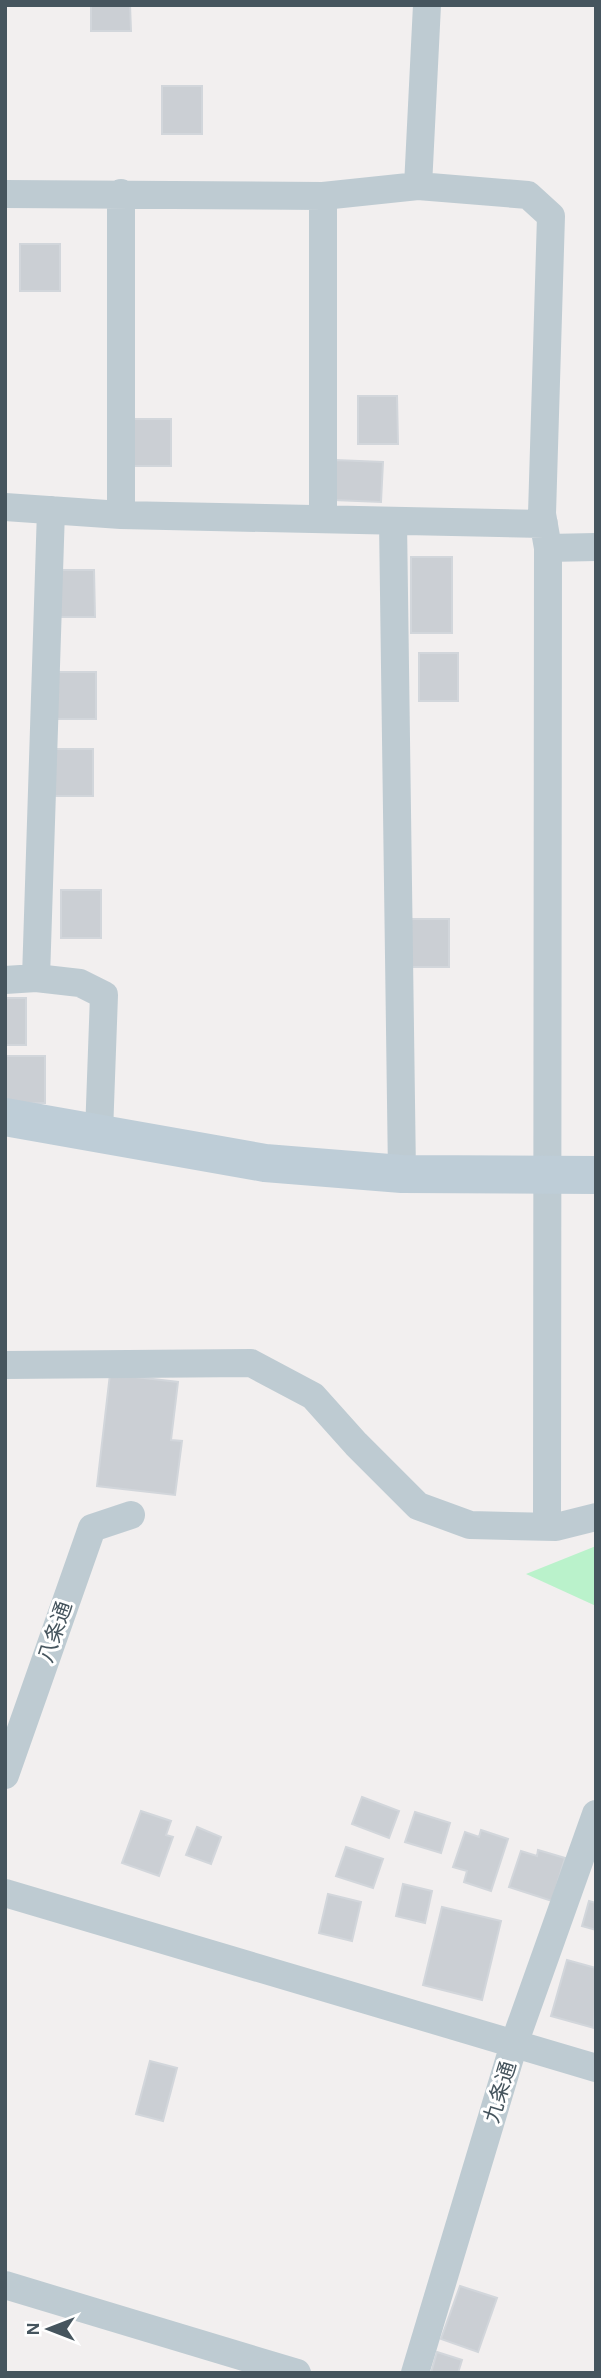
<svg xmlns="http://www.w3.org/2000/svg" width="601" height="2378" viewBox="0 0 601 2378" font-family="'Alegreya Sans','Noto Sans JP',sans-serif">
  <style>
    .green { fill: #baf2cb }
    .building { fill: #cbcfd4; stroke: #d2d6db; stroke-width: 2 }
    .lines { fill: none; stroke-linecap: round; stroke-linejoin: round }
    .street { stroke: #becbd2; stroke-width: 28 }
    .secondary { stroke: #becdd7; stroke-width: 38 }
    .labels { text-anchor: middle; stroke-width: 6; stroke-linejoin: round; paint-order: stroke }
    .street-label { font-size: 21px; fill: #46555e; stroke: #fff }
  </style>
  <rect width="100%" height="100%" fill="#f2efef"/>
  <path class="green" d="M596,1546V1606L526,1574Z"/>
  <path class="building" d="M91,5H130L131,31H91Z
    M162,86H202V134H162Z
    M20,244H60V291H20Z
    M358,396H397L398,444H358Z
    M131,419H171V466H131Z
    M335,460L383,462L381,502L334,500Z
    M411,557H452V633H411Z
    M55,570H94L95,617H55Z
    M419,653H458V701H419Z
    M56,672H96V719H56Z
    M53,749H93V796H54Z
    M61,890H101V938H61Z
    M409,919H449V967H409Z
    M5,998H26V1045H5Z
    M5,1056H45V1103L6,1104Z
    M110,1374L178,1382L171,1440L182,1441L175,1495L97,1486Z
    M362,1797L399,1811L389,1838L352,1824Z
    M141,1811L171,1821L166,1835L173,1837L159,1876L122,1863Z
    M415,1812L450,1823L441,1853L405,1842Z
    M197,1827L221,1837L211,1864L186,1855Z
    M481,1830L508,1839L491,1891L464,1882L467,1871L453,1867L465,1832L479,1837Z
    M346,1847L383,1859L373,1888L336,1876Z
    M538,1850L565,1858L552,1901L509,1887L521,1851L537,1856Z
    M403,1884L432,1891L425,1923L396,1916Z
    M328,1894L361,1902L352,1941L319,1933Z
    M589,1901L596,1903V1930L582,1926Z
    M442,1907L501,1921L482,2000L423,1985Z
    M567,1960L596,1968L594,2028L551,2016Z
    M150,2061L177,2068L163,2121L136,2114Z
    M460,2286L497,2298L478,2352L441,2339Z
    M437,2352L462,2360L458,2373H431Z"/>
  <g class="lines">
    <path class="street" d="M418,186L427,5
      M121,193V515
      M5,194L323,196L418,186L528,195L551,216L542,514L548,548L547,1527
      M323,196V519
      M5,507L121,515L544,524
      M393,521L402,1174
      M548,548L596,547
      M36,978L51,510
      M5,980L36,978L80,983L104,995L99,1133
      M5,1365L251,1363L313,1396L356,1444L418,1506L470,1525L556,1527L596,1517
      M5,1775L92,1528L131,1515
      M5,1893L596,2068
      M5,2285L297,2373
      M415,2373L514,2044L596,1814"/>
    <path class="secondary" d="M5,1117L265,1163L402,1174L596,1175"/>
  </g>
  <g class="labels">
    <g class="street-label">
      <text transform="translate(55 1632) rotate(-71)" y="7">八条通</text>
      <text transform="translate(500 2092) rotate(-73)" y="7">九条通</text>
    </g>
  </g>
  <rect width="601" height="2378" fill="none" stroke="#46555e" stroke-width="14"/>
  <g transform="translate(49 2329) rotate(270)" stroke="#ffffff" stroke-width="5" paint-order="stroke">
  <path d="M0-5L12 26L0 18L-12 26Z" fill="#46555e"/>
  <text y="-10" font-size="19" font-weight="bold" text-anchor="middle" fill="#46555e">N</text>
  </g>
</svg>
